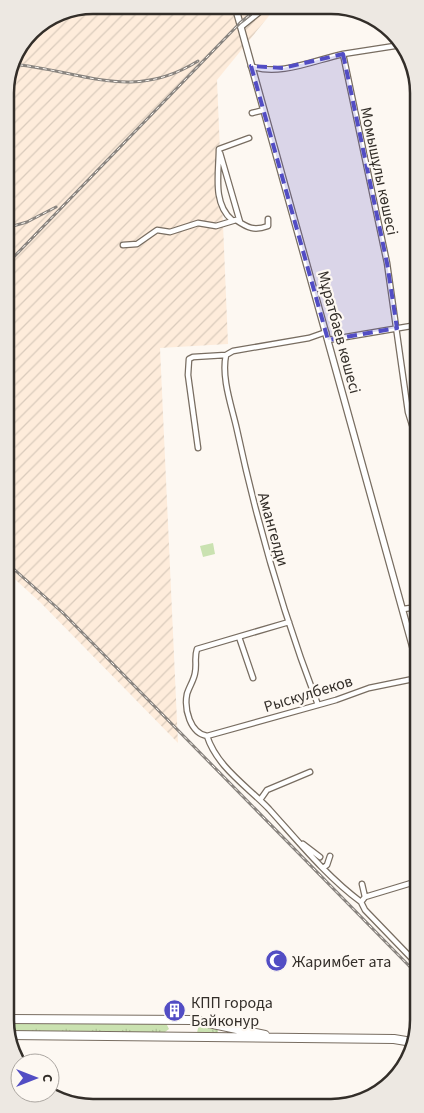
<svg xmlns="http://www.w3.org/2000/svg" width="424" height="1113" viewBox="0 0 424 1113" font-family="'Source Sans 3',sans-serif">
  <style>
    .industrial { fill: url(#industrial-furrows) }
    .grass { fill: url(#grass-tufts) }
    .pitch { fill: #cae2b1 }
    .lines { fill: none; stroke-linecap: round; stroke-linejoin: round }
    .minor-casing { stroke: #786d61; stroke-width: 7 }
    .tertiary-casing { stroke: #786d61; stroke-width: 8 }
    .primary-casing { stroke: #786d61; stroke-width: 10 }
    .minor { stroke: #fff; stroke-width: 4.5 }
    .tertiary { stroke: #fff; stroke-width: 5.5 }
    .primary { stroke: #fff; stroke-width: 8 }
    .rail-casing { stroke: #89847f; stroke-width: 3 }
    .rail { stroke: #fdf8f2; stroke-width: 1; stroke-dasharray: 4; stroke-linecap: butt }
    .marked { fill: #524dc4; fill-opacity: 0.2; stroke: #524dc4; stroke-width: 4; stroke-dasharray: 10 6; stroke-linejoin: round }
    .labels { text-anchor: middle; stroke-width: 4.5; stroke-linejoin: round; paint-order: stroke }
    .street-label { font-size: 16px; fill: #332e29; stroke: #fdf8f2 }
    .poi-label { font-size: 16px; fill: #332e29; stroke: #fdf8f2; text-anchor: start }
    .rim { fill: none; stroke: #332e29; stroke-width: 2.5 }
  </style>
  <defs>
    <pattern id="industrial-furrows" width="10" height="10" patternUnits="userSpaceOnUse" patternTransform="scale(1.25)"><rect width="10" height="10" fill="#feecdb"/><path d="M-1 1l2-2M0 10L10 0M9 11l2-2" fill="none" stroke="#dacbbc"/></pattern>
    <pattern id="grass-tufts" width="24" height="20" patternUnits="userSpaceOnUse" patternTransform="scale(1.25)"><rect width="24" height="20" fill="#cae2b1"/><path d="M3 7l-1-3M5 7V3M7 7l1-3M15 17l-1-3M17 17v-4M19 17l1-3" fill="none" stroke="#aec298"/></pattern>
  </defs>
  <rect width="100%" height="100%" fill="#fdf8f2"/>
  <path class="industrial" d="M93,5L277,6L217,80L228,344L160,348L178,743L40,602L7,572L5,87L14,54L35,27Z"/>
  <path class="grass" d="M8,1022L166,1023L169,1029L165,1032H8Z
    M199,1023L218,1028V1034L197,1033Z"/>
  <path class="pitch" d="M213,543L215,554L203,557L200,546Z"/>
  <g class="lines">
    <defs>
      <path id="minor" d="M241,27L267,6
        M343,54L387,263L408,412L417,441
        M251,66C278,77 315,60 343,54C362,51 382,48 401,45
        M252,113L264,110
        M220,153L240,222
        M232,220C212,203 219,172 219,149L249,138
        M123,245L137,244L157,230L170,232L198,223L216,226L236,220C248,228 254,231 268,226V219
        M328,340L417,325
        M226,355C221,378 232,407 237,430C257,523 284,616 318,705
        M198,448L188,375L189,359L193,357L226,355L233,351L309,338L326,332
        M403,609L418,607
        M239,637L253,678
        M207,736C217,767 247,786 269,809C298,841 326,876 361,902
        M207,736L336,700L369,688L418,678
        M207,736C190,733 184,709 187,694C189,687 194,680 195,673C197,664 194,658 197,649L289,622
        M260,800L267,790L310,772
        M303,844L320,857
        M323,868L327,865L330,856
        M418,881L365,897L361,902L365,910L419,966
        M362,884L365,897"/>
      <path id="tertiary" d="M235,6L418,666"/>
      <path id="primary" d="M8,1019L194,1020L265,1035
        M8,1035L394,1039L412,1042"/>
    </defs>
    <use href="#minor" class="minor-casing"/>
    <use href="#tertiary" class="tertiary-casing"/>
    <use href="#primary" class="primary-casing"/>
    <use href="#minor" class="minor"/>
    <use href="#tertiary" class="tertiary"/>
    <use href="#primary" class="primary"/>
    <defs>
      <path id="rail" d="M11,64C81,70 131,103 198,61
        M6,228L27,222L56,207
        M6,265L240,23L261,6
        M7,563L63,613L419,976"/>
    </defs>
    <use href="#rail" class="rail-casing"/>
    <use href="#rail" class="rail"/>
  </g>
  <path class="marked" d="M343,54L387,263L397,328L328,340L251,66L283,68Z"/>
  <defs>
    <symbol id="mosque-disc" viewBox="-11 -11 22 22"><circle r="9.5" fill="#524dc4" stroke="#fdf8f2"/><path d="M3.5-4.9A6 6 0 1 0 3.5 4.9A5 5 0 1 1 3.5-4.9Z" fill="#fff"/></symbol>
    <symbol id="building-disc" viewBox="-11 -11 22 22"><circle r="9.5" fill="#524dc4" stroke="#fdf8f2"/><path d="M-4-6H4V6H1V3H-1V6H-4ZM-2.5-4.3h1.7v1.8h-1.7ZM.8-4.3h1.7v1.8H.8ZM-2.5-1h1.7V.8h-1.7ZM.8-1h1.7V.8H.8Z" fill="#fff"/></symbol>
  </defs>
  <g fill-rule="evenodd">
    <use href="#mosque-disc" x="264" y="948" width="25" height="25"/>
    <use href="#building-disc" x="162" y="998" width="25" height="25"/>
  </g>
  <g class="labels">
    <g class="street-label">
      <text transform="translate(380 171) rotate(78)" y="6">Момышұлы көшесі</text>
      <text transform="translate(340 332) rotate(75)" y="6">Мұратбаев көшесі</text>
      <text transform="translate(274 529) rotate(74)" y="6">Амангелди</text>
      <text transform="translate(308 693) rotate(-17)" y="6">Рыскулбеков</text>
    </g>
    <g class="poi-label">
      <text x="292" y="967">Жаримбет ата</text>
      <text x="191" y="1008">КПП города<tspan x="191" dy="18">Байконур</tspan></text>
    </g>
  </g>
  <path d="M0 0H424V1113H0ZM93 14H331A79 79 0 0 1 410 93V1020A79 79 0 0 1 331 1099H93A79 79 0 0 1 14 1020V93A79 79 0 0 1 93 14Z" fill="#ede8e2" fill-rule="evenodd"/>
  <path class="rim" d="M93 14H331A79 79 0 0 1 410 93V1020A79 79 0 0 1 331 1099H93A79 79 0 0 1 14 1020V93A79 79 0 0 1 93 14Z"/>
  <g transform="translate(35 1078) rotate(90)"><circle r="24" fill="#fdf8f2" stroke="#aca7a2"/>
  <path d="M0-4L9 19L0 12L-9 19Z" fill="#524dc4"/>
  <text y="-8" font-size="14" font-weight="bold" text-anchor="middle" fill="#332e29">С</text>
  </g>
</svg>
